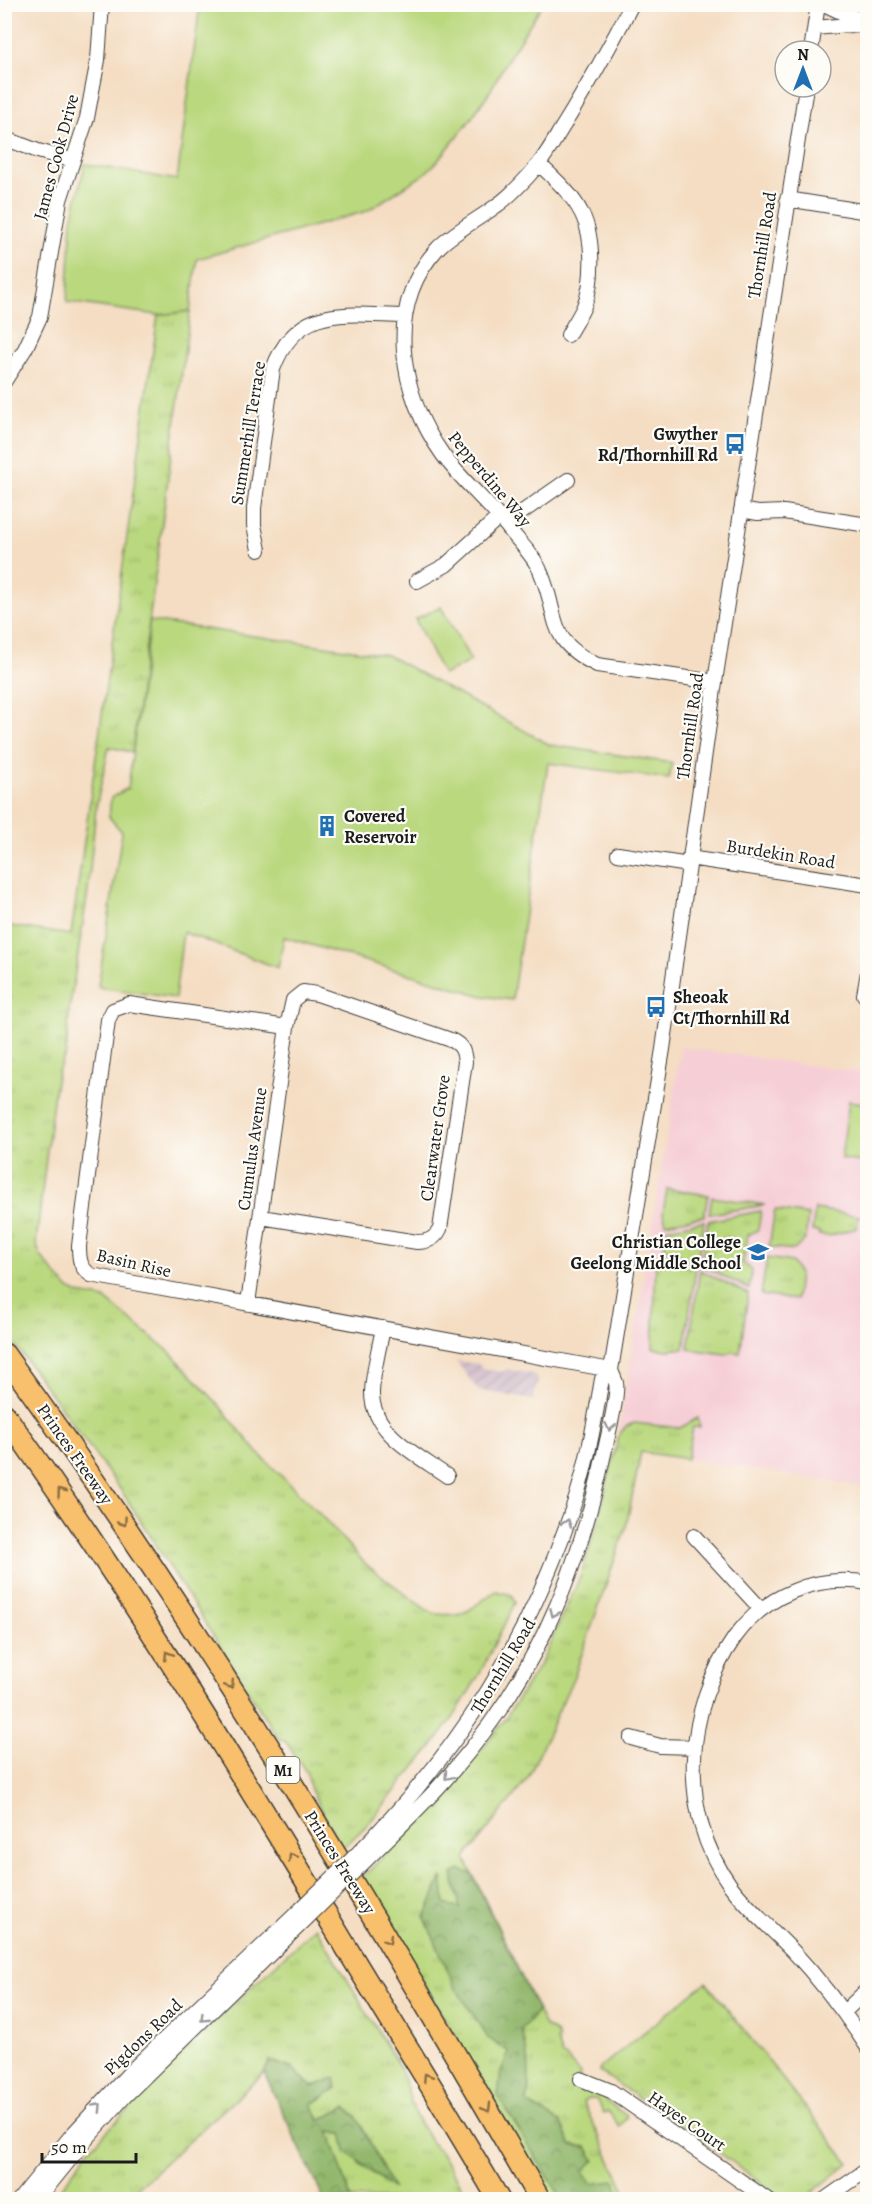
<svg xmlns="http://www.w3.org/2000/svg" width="872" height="2204" viewBox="0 0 872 2204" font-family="Alegreya,serif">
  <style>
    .built { fill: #f6cfd6 }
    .industrial { fill: url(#industrial-furrows) }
    .grass { fill: url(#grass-tufts); stroke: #6b7a4d; stroke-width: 1.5 }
    .forest { fill: url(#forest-crowns); stroke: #586a44; stroke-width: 1.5 }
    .park { fill: #bad87e; stroke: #6b7a4d; stroke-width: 1.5 }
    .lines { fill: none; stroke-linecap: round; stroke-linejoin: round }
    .minor-casing { stroke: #3c3935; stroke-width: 16 }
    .highway-casing { stroke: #3c3935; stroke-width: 24 }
    .minor { stroke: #fff; stroke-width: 14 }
    .highway { stroke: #f8bf6c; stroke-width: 21 }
    .minor-bridge-casing { stroke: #3c3935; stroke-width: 16; stroke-linecap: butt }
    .minor-bridge { stroke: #fff; stroke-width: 14 }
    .oneway { stroke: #999 }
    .oneway2 { stroke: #8a6e44 }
    .labels { text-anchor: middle; stroke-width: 4.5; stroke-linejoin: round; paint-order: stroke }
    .shield { fill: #fdfcf7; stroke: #605f5e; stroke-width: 1.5 }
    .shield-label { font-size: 16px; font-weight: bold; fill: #1c1c1c }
    .street-label { font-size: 18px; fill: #1c1c1c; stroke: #fdfcf7 }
    .poi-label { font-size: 18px; font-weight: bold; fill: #1c1c1c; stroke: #fdfcf7; text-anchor: end }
  </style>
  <defs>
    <pattern id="industrial-furrows" width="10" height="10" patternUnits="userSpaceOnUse" patternTransform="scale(1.5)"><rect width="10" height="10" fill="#d1bdc9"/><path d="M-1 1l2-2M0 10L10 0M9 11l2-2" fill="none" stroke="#b3a2ac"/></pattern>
    <pattern id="grass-tufts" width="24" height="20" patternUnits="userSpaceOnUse" patternTransform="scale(1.5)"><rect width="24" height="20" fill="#bad87e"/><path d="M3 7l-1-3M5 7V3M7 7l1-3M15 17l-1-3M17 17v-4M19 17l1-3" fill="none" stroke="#9fb96c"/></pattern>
    <pattern id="forest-crowns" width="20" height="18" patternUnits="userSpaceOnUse" patternTransform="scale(1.5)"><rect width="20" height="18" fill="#93b86d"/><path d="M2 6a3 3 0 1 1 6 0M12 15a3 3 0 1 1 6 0" fill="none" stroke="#779559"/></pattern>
  </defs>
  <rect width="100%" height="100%" fill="#fdfcf7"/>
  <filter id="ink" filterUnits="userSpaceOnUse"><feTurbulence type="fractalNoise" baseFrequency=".0167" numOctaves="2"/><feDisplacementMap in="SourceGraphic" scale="12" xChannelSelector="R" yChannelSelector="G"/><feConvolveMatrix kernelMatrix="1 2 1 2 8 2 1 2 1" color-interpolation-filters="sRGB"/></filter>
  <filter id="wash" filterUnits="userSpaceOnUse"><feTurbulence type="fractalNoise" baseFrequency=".008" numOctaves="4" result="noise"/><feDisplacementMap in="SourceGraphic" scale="24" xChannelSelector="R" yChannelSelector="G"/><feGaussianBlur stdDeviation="1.35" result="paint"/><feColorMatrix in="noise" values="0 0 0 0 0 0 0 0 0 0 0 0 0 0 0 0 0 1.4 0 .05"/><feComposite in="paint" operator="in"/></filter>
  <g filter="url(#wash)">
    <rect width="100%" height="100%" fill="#f4ddc2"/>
    <path class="built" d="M681,1047L867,1073V1487L687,1459L691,1441L619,1431Z"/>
    <path class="industrial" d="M456,1361L479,1364L481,1368L503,1372L507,1369L533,1374L538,1381L533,1400L478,1390Z"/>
    <path class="grass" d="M190,311L132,752L109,747L96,807L88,891L69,1011L66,1053L58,1071L54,1092L36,1243L40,1255L67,1288L79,1294L105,1299L171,1353L218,1404L259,1454L320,1514L357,1555L368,1566L424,1608L435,1614L459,1615L469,1610L496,1591L512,1595L515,1603L479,1675L453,1718L437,1740L369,1823L342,1849L311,1790L307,1773L286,1742L278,1738L123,1493L5,1331L4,925L71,935L158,315Z
      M667,1189L708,1195L704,1216L666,1223L663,1213Z
      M712,1197L765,1205L709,1214Z
      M815,1209L859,1216L857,1228L829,1236L819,1235V1232L812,1231Z
      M775,1210L808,1215L805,1240L794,1250L769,1247Z
      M761,1211L758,1230L748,1235L743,1263L752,1270L749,1289L701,1265L708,1221Z
      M704,1221L697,1264L664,1247L667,1228Z
      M662,1251L696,1268L684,1348L668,1350L653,1348L656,1260Z
      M767,1258L792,1262L799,1274L796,1300L761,1295Z
      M700,1270L748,1294L740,1353L732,1352L726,1354L688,1349Z
      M698,1418L700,1427H693L687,1459L641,1452L626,1527L575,1674L528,1778L465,1858L545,2026L555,2032L559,2039L556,2040L562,2056L567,2058L580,2074L577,2083L581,2092L589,2088L601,2089L607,2102L627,2116L620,2127L608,2111L604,2113L596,2099H588L583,2102L629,2199H550L464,2051L361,1879L442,1797L467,1768L503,1722L542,1661L581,1575L598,1520L619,1435L626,1426L634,1423L680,1428Z
      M316,1927L401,2070L415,2115L434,2146L440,2151L460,2185L474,2199H351L328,2131L342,2133L359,2163L392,2188L346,2107L320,2121L312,2104L337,2088L335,2078L312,2087L293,2069L270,2061L264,2073L125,2199L52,2200L90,2149L194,2041Z
      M706,1982L849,2163L804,2199H783L734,2163L599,2071L600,2068Z"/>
    <path class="forest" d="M460,1870L472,1874L538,2011L522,2030C529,2060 531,2072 527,2103L560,2122L571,2145L587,2147L595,2160L583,2171L592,2184L614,2181L622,2199H562L498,2097L501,2071L509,2052L488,2038L455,1987L425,1918L442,1876L445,1904L460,1909L453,1874Z
      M270,2061L293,2069L312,2087L335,2078L337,2088L312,2104L319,2121L346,2107L357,2117L393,2189L346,2151L342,2133L329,2131L351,2199H324L264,2073Z"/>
    <path class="park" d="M200,5V4L542,5L506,62L490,91L468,123L437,162L423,175L367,211L197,259L190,311L158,315L67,302L72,220L85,164L177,180Z
      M441,607L471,661L443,675L415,619Z
      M150,621L387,655L550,745L672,763L669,779L548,763L512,1000L483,996L284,937L278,968L183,932L175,998L98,987L122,832L109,817L111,798L128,788Z
      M849,1101L867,1104V1163L841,1159Z"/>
  </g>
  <g filter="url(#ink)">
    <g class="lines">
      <defs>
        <path id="minor" d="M632,4C611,44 589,84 565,123C556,137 548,153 538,165C526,179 511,196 496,206C479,219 450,234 437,249C384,308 400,395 443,455C462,481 489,503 509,529C520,543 535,557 541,573C560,617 545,640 597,665L715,682
          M824,4L849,16L867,20
          M815,28L848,25L868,26
          M811,51L818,4
          M4,138L38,151L71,160
          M539,164C555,179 572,194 582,214C594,237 594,282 584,306C580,316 573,325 568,335
          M787,199L868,212
          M4,382L25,349L40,317L60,200L87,118L92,91L98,60L102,4
          M741,510L758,513L784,512L868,525
          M505,524L568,480
          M259,550L254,525V508L273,369C297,303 346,315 405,316
          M417,581L446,565L499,517
          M618,854L689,865
          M689,858L868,885
          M864,995L868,972
          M287,1027L129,1004L113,1010L108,1020L79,1246C79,1259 80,1268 91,1275L611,1370
          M248,1303L287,1027L293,1000L303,992L317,994L451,1040C462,1045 464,1051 465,1062L440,1229C435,1239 428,1242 417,1242L261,1217
          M383,1328C379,1349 373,1371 372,1392C371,1433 419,1456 447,1476
          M694,1536L760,1608
          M868,1583C817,1574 765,1595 735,1637C685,1708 677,1811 730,1885C748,1909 772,1929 793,1951C821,1981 845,2013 868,2048
          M631,1738L660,1746L694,1747
          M353,1858C460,1751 529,1642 576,1498C588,1460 595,1419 602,1379L611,1370
          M359,1867C390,1836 422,1807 451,1773C532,1680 573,1586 601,1467C604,1452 619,1395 616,1383C615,1379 612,1374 611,1370L663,1049L715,682L806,87
          M844,2012L868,1989
          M581,2079L611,2091L768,2200
          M19,2200L71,2136L133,2069L301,1909
          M37,2200L84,2142L125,2096L306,1919
          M824,2200L868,2169"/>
        <path id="highway" d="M4,1354C201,1624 373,1911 540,2200
          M4,1414C120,1575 222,1743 325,1912C382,2008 443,2103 499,2200"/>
      </defs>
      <use href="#minor" class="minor-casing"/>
      <use href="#highway" class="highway-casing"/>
      <use href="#minor" class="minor"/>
      <use href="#highway" class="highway"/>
      <defs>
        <path id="minor-bridge" d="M301,1909L353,1858
          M306,1919L359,1867"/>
      </defs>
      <use href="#minor-bridge" class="minor-bridge-casing"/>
      <use href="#minor-bridge" class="minor-bridge"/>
    </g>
    <defs><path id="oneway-chevron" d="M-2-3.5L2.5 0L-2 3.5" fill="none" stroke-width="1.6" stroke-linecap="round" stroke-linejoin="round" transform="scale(1.5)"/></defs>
    <g class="oneway">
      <use href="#oneway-chevron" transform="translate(610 1427) rotate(101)"/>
      <use href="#oneway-chevron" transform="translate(567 1523) rotate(-70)"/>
      <use href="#oneway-chevron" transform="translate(554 1613) rotate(114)"/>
      <use href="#oneway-chevron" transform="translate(448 1776) rotate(131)"/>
      <use href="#oneway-chevron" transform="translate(204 2018) rotate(136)"/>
      <use href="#oneway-chevron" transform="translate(98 2107) rotate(-47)"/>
    </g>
    <g class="oneway2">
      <use href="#oneway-chevron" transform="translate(61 1492) rotate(-126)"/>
      <use href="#oneway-chevron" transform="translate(123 1522) rotate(56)"/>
      <use href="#oneway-chevron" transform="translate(168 1655) rotate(-122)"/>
      <use href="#oneway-chevron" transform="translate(230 1685) rotate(58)"/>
      <use href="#oneway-chevron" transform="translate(292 1857) rotate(-121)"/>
      <use href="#oneway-chevron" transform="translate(388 1940) rotate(59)"/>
      <use href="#oneway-chevron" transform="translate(427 2077) rotate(-122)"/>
      <use href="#oneway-chevron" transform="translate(487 2108) rotate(60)"/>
    </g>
  </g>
  <defs>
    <symbol id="bus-bare" viewBox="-9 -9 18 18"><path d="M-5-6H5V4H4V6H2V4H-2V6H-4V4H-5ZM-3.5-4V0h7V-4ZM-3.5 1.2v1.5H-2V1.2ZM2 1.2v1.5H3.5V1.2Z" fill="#1f6fb2" stroke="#fdfcf7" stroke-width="2.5" paint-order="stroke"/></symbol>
    <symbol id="building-bare" viewBox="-9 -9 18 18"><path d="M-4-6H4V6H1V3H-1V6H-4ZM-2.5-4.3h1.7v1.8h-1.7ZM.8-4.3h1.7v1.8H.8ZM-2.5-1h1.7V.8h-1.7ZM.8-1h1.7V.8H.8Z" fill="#1f6fb2" stroke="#fdfcf7" stroke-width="2.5" paint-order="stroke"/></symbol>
    <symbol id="school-bare" viewBox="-9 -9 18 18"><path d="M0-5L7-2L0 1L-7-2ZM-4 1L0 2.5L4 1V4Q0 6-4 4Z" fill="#1f6fb2" stroke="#fdfcf7" stroke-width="2.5" paint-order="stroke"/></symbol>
  </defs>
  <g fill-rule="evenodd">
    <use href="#bus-bare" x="720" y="429" width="30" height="30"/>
    <use href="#building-bare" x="312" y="811" width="30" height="30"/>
    <use href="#bus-bare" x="641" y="992" width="30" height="30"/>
    <use href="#school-bare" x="743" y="1237" width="30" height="30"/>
  </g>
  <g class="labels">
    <rect class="shield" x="266.5" y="1757" width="33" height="26" rx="4.5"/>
    <g class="shield-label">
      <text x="283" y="1776">M1</text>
    </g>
    <g class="street-label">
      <text transform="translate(56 157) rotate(-75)" y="6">James Cook Drive</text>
      <text transform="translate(762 245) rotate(-81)" y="6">Thornhill Road</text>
      <text transform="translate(248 433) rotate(-81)" y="6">Summerhill Terrace</text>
      <text transform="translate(490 479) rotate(50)" y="6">Pepperdine Way</text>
      <text transform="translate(690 726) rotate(-82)" y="6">Thornhill Road</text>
      <text transform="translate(781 854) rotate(9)" y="6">Burdekin Road</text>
      <text transform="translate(435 1138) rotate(-82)" y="6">Clearwater Grove</text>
      <text transform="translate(252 1149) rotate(-82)" y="6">Cumulus Avenue</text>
      <text transform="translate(134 1263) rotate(13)" y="6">Basin Rise</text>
      <text transform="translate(75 1454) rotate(55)" y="6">Princes Freeway</text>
      <text transform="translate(503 1666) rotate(-59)" y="6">Thornhill Road</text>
      <text transform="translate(340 1862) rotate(58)" y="6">Princes Freeway</text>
      <text transform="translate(143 2037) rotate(-44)" y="6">Pigdons Road</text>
      <text transform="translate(687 2121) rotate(35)" y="6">Hayes Court</text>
    </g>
    <g class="poi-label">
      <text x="718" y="440">Gwyther<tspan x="718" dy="21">Rd/Thornhill Rd</tspan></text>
      <text x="344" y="822" text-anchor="start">Covered<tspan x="344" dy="21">Reservoir</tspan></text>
      <text x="673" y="1003" text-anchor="start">Sheoak<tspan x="673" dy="21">Ct/Thornhill Rd</tspan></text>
      <text x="741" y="1248">Christian College<tspan x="741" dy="21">Geelong Middle School</tspan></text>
    </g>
  </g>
  <rect width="872" height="2204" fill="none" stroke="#fdfcf7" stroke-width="24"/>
  <g transform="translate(803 69)"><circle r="28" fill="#fdfcf7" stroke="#a3a29f" stroke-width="1.5"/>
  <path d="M0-4.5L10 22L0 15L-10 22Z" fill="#1f6fb2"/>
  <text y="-9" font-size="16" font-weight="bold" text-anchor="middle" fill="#1c1c1c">N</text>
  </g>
  <path d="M42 2153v9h94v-9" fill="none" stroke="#1c1c1c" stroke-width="3"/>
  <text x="51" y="2153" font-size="18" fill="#1c1c1c" stroke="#fdfcf7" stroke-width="4.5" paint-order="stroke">50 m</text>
</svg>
